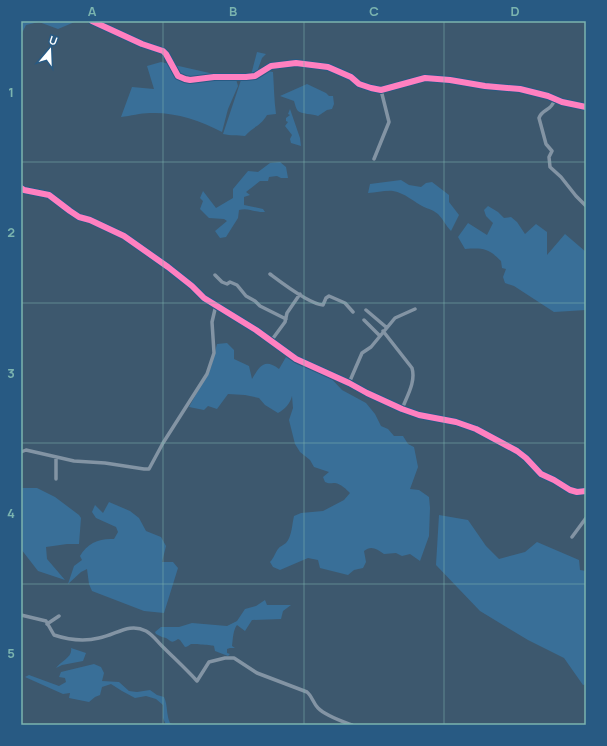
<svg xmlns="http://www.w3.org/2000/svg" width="607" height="746" viewBox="0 0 607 746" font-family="Manrope,sans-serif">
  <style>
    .green { fill: #396f98 }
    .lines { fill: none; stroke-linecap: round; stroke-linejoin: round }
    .minor { stroke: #8394a4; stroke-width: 3.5 }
    .cycleway-casing { stroke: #285a83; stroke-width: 8 }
    .cycleway { stroke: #ff80c0; stroke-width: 6 }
    .grid { fill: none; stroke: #7bb4af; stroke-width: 1; stroke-opacity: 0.55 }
    .neatline { fill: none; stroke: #7bb4af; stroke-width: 1.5 }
    .grid-label { font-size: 13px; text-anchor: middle; font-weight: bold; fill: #7bb4af }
  </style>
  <rect width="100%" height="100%" fill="#3d586e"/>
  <path class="green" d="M21,21H77L58,29L39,22L26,25L21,35Z
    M257,52L266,54L262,58L258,69L273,72C274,86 274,100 276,114L267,115C260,127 252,127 245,136C237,135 231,136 223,134L243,74L251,75Z
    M161,62L236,79L238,86L228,109L222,132C199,120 175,112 150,113C140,113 131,116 121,117L132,87L154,89L147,66Z
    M307,84L326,93L329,96H333L334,104L332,109L327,110L318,116C313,114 301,114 298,111C296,109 295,104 294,101L280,96Z
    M290,109L300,138L301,146L291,143L290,139L292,135L285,126L288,122L286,121V118L290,115L288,114Z
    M280,162L286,167L288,178H281L277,176L269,177L268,181H260L246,192L250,195L244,197V205L263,209L265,212C254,213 249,207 239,210L238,218L226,237L220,238L215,231L227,221L224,219L209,218L200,209L203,201L200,198L203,191L216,208L233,198V189L248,171L258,172L270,163Z
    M401,180L409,185L421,187L426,183L432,182L449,195V202L459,215L451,231C446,226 443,219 438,214C433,210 429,209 424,207C414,202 405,193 393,191C386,190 376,193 368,193L370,184Z
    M488,206L498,212L504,218L511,217L517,222L525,234L536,224L547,232V255L565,234L586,252V310L554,312L514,286L505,283L503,277L506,269L502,268L501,261C488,248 483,248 465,249L458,237L468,223L487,235L493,223L486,216L484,210Z
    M227,343L234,350V359L249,366L252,379C260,366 264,358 279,369L286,357L297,364L328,375L342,390L366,403L375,414L381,426L388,429L394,436H403L408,444L414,447L418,467L410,489L419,490L429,497L430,508L429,536L420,561L410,554L402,556L396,553L384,554C377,549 371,545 364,551L366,562L363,568L354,570L348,575L320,568L318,560L308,558L280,570L273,567L270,562C274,558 275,553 278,549C280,546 284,545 286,543C292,536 292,524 294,516L301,513L323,511L344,500L350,493C346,489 341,484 335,483C330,483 329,484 325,482L323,477L329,472L314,467L310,460L300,452L295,444L289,420L293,408L292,396C290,404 285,409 278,413L265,405L259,398L245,395L228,394L217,409L208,406L204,410L189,407L211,367L217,344Z
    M21,488H37L55,497L79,515L81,518L79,544H67L46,547L47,559L65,580L38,571L21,549Z
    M109,502L130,511L139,518L146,531L161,537L166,546L162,562H173L178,568L164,613L144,611L92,591L89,584L87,569L81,572L68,584L74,566L82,560L80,556C87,543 100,538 114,539L118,532L116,527L96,518L92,512L95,505L103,513Z
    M439,515L468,520L486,546L499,559L525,552L537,542L579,560L580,570L586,571V684L583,685L564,658L528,640L480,611L436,565Z
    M265,600L267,605H291L283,611L281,619L252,620L245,631L237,625C233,630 233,639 232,646L235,648H230L227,649V653L230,654L228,656L215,651L214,646C213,645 193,644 191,644C189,645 187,647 185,647L180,640L178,639C171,644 171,641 166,638L162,637L156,634L155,632L161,627H179L192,623L227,626L237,621L245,609L256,606Z
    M71,648L86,653L83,661L62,665L56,668C61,661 73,657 71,648Z
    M94,664L101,667L104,673L102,681L119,682L129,691L137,692L150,690L157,695L164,697C168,706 166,714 170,723L175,725H166L163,718V705L156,699L146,696L135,698L122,691L111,684L102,687L100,695L95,697L89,702L69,698L70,693L63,694L25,677L29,675L59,686L66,682L65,678L59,677L61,672Z"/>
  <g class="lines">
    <path class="minor" d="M92,21L142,44L163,51L166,54L178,76L185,79L190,80L214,77H246L255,76L271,66L296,63L328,67L351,77L359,84L371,88L381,90L425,78L450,80L485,86L520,89L548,96L562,102L586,107
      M555,99C551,112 543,108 539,118L546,144L552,151L549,157L550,167L561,177L576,196L586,206
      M374,159L389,122L381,90
      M21,188L24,190L49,195L70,211L79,217L90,220L124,236L168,267L192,286L204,298L256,330L296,359L349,383L367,393L402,409L419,415L456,422L476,429L517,451L526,458L541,474L554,480L570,490L577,492L586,491
      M270,274C282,283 309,304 323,305L326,298L329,296L345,303L353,312
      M215,275L222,282L227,284L230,282L237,285L246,296L255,301L260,306L286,319
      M366,310L386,327
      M364,320L379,335
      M383,331L412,368C416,382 407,396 402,409
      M271,341L285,322L287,313L300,294
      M349,383L362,353L371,347L395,318L415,309
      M21,452L26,450L74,461L105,463L144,469H149L163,443L207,374L214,353L212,322L216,305
      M56,457V479
      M572,537L586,518
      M21,615L46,621L54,635C69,640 83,642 99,638C116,635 129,622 146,631C153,635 157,641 162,646C174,658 186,669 197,681L209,662L225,658H234L257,673L307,692C312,696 313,703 318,708C326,716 341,721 352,725
      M47,624L59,616"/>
    <defs>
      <path id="cycleway" d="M92,21L142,44L163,51L166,54L178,76L185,79L190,80L214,77H246L255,76L271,66L296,63L328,67L351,77L359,84L371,88L381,90L425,78L450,80L485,86L520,89L548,96L562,102L586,107
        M21,188L24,190L49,195L70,211L79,217L90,220L124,236L168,267L192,286L204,298L256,330L296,359L349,383L367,393L402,409L419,415L456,422L476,429L517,451L526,458L541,474L554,480L570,490L577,492L586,491"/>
    </defs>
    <use href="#cycleway" class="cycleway-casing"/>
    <use href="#cycleway" class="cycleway"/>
  </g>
  <path class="grid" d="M163,21V725M304,21V725M444,21V725M21,162H586M21,303H586M21,443H586M21,584H586"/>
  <rect width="607" height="746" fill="none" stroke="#285a83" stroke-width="44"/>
  <g transform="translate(50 50) rotate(19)" stroke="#285a83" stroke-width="3" paint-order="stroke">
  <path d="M0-3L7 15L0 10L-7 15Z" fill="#ffffff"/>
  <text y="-6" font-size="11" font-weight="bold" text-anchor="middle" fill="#ffffff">U</text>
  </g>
  <rect x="22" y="22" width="563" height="702" class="neatline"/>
  <g class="grid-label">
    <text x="92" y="16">A</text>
    <text x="233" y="16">B</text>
    <text x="374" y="16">C</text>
    <text x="515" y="16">D</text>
    <text x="11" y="97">1</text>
    <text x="11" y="237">2</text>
    <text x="11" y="378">3</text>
    <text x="11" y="518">4</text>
    <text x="11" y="658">5</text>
  </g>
</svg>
